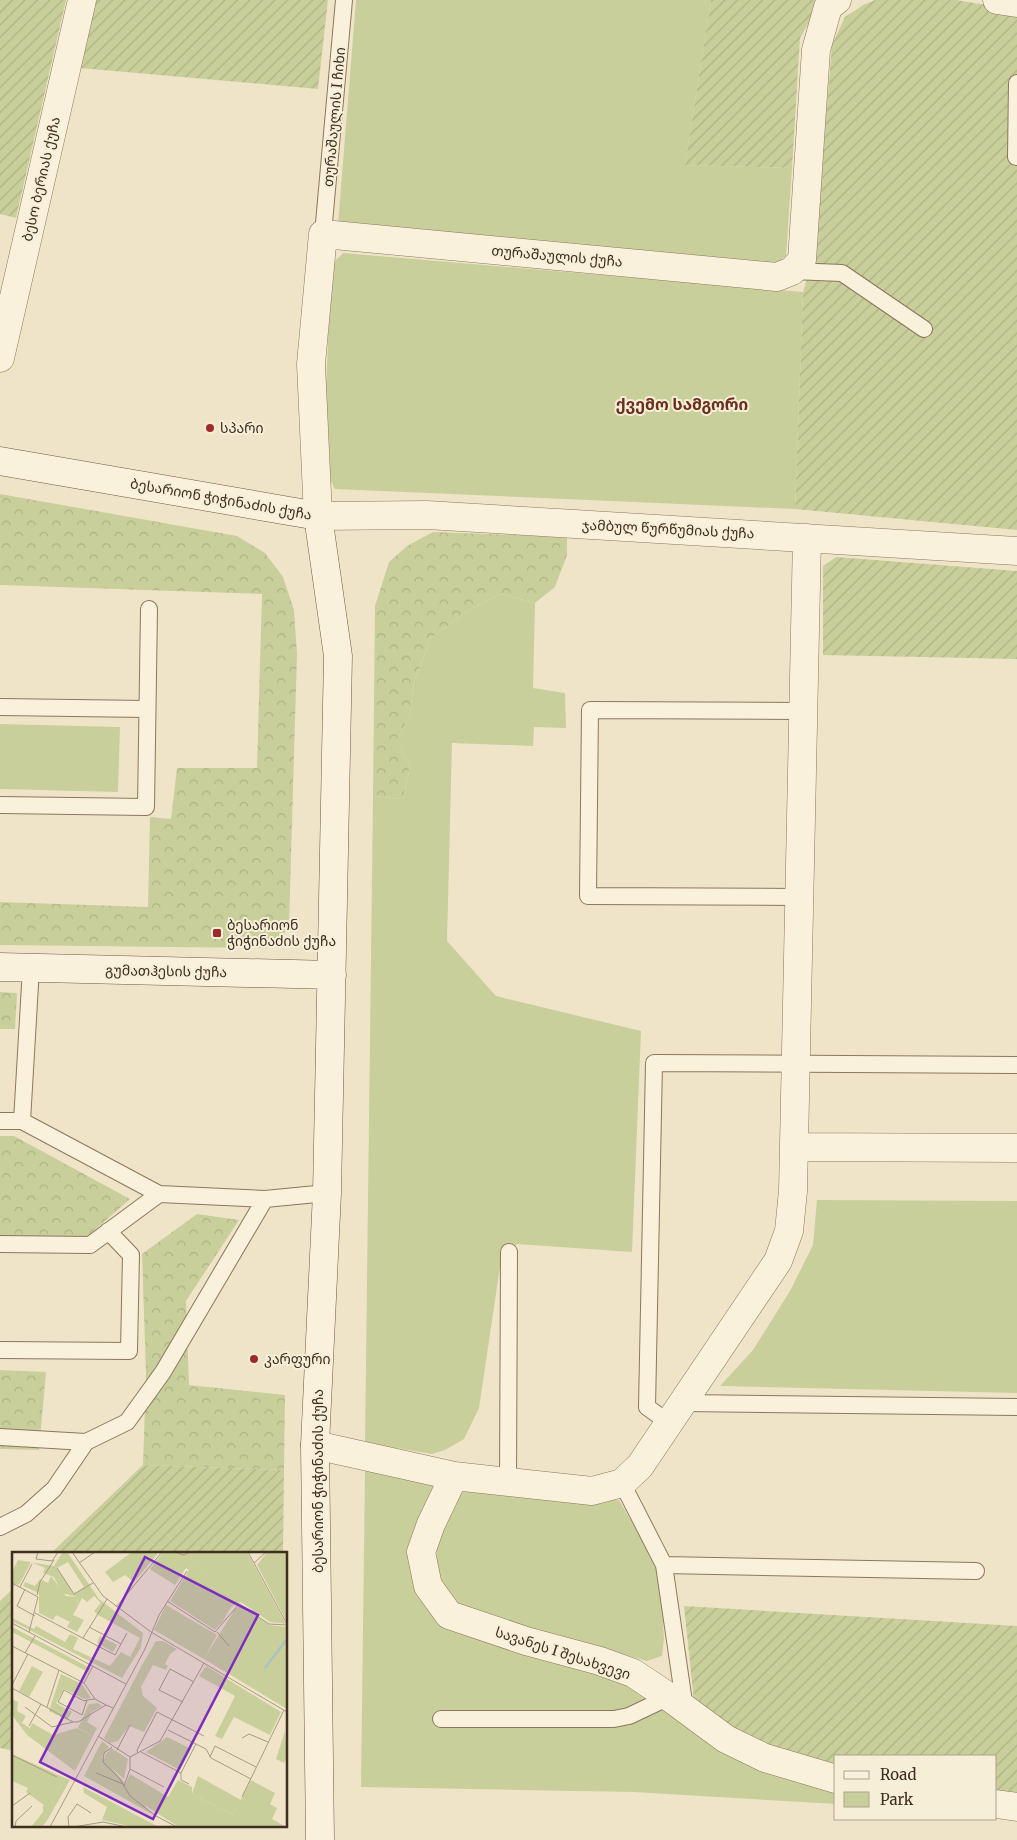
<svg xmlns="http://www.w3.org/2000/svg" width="1017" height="1840" viewBox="0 0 1017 1840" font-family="Merriweather,'Noto Sans Georgian',serif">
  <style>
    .green { fill: #c9cf9b }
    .forest { fill: url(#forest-crowns) }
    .garden { fill: url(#garden-furrows) }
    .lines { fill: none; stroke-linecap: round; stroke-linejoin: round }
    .lane-casing { stroke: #8d765c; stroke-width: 18 }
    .street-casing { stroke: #8d765c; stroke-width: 29 }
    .secondary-casing { stroke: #6f573f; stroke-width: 29 }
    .lane { stroke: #faf1dc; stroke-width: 16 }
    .street { stroke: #faf1dc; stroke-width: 28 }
    .secondary { stroke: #faf1dc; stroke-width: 28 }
    .poi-dot { fill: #9e2a2b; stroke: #f7eed8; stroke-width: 2 }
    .labels { text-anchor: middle; stroke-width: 4; stroke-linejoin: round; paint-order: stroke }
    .street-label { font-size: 14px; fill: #3d2e20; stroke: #f7eed8 }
    .poi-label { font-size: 14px; fill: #3d2e20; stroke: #f7eed8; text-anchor: start }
    .quarter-label { font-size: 16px; font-weight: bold; fill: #6b2e1e; stroke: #f7eed8 }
    .inset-river { fill: none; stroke: #a9c4bc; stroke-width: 2.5 }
    .inset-road { fill: none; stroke: #a89b85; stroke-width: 1 }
    .view { fill: #7b2cbf; fill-opacity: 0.15; stroke: #7b2cbf; stroke-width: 2.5 }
    .inset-edge { fill: none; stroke: #3d2e20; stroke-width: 2.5 }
  </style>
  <defs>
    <pattern id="forest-crowns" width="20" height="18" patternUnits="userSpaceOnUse" patternTransform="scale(1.25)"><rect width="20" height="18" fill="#c9cf9b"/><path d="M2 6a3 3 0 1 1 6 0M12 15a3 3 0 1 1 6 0" fill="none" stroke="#aeb285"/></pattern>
    <pattern id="garden-furrows" width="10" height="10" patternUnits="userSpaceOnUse" patternTransform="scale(1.25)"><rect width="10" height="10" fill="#c9cf9b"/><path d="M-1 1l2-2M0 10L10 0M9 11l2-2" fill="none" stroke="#aeb285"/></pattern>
  </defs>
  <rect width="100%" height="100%" fill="#f0e4c8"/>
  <path class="green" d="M356,0H711L685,165L792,168L786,256L772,267L338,224Z
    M343,253L803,292L795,509L335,489L323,467L331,265Z
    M500,594L535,603L533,688L565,693L566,728L534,727L533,746L452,743L447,941L496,996L641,1031L632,1252L517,1244L501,1260L479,1408L464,1439L445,1450L432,1454L365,1443L373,796L403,799L410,767L397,740L410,715L414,682L431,638L466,612Z
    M0,724L120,727L118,792L0,789Z
    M817,1200L1017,1201V1393L720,1386L753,1350L790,1291L813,1245Z
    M365,1468L438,1486L422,1589L630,1684L836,1785V1804L633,1792L361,1787Z
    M458,1488L619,1500L656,1565L662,1605L664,1639L662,1656L647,1661L475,1612L456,1605L443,1587L436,1563L438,1531Z"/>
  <path class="forest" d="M0,494L237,536L265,553L283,577L294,610L297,654L289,925L279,943L265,948L0,945V902L148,907L150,817L171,819L177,768H257L262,594L0,585Z
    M433,532L567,537V555L555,587L535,603L500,594L466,612L431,638L414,682L410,715L397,740L410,767L403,799L373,796L375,606L389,562L407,546Z
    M0,992L17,993L15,1029H0Z
    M0,1136H14L130,1199L88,1236H0Z
    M197,1214L239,1220L186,1301L189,1385L285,1395L284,1470L143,1465L146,1374L142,1254Z
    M0,1370L46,1372L39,1450L0,1449Z"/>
  <path class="garden" d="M0,0H66L16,218L0,214Z
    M95,0H328L318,89L80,68Z
    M711,0H822L800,38L792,168L685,165Z
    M875,0H956L1017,10V530L795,509L803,292L814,257L832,45L845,17L863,5Z
    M836,557L1017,571V659L823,655V566Z
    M143,1465L284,1470L283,1554H50Z
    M14,1588V1751L0,1748V1601Z
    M684,1606L1017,1626V1796L996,1793V1756H836V1766L811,1762L728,1727L694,1701Z"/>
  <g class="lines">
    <defs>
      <path id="lane" d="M1016,157L1017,83
        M323,234L344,0
        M792,271L842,273L924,329
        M0,707L147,709
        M0,805L146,807L149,609
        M799,897L588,896L590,710L804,711
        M0,1121H22L31,968
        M22,1121L159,1194
        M0,1244L90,1245L159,1194L265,1199
        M0,1350L129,1351L131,1255L108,1231
        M683,1403L1017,1407
        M669,1423L647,1407L654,1063L1017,1065
        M0,1437L86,1442L127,1422L163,1372L265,1199L327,1193
        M508,1482L509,1252
        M622,1483L664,1565L976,1571
        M0,1527L26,1514L54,1489L86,1442
        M664,1565L685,1709
        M441,1719H614L629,1716L669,1697"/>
      <path id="street" d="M837,0L828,7L816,50L802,260L792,271L777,277L323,234L311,364L318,516L427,515L1017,551
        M997,0L1017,3
        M0,358L82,0
        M794,1147L1017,1148
        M315,1445L454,1476L592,1491L622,1483L640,1466L778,1261L789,1231L793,1191L807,538
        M454,1476L431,1524L421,1552L428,1586L449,1615L526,1641L600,1661L633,1673L669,1697L726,1739L765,1758L836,1779
        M996,1804L1017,1807"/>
      <path id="secondary" d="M0,461L318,516L338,656L327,1193L315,1445L320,1840
        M0,967L332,975"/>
    </defs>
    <use href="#lane" class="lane-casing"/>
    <use href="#street" class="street-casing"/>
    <use href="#secondary" class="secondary-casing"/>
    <use href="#lane" class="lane"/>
    <use href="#street" class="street"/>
    <use href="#secondary" class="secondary"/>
  </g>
  <g class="poi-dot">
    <circle cx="210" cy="428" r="5"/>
    <rect x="212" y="928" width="10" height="10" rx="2.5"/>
    <circle cx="254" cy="1359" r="5"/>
  </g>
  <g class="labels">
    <g class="street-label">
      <text transform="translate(334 117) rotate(-85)" y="5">თურაშაულის I ჩიხი</text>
      <text transform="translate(41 179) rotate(-77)" y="5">ბესო ბერიას ქუჩა</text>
      <text transform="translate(557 256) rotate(5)" y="5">თურაშაულის ქუჩა</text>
      <text transform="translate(221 499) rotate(10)" y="5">ბესარიონ ჭიჭინაძის ქუჩა</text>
      <text transform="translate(668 529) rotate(3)" y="5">ჯამბულ წურწუმიას ქუჩა</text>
      <text transform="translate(166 971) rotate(1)" y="5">გუმათჰესის ქუჩა</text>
      <text transform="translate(318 1481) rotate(-90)" y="5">ბესარიონ ჭიჭინაძის ქუჩა</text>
      <text transform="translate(563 1653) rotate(18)" y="5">სავანეს I შესახვევი</text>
    </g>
    <g class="poi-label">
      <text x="220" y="433">სპარი</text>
      <text x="227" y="930">ბესარიონ<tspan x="227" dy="16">ჭიჭინაძის ქუჩა</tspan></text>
      <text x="264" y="1364">კარფური</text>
    </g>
    <g class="quarter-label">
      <text x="682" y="410">ქვემო სამგორი</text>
    </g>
  </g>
  <g transform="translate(12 1552)">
    <rect width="275" height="275" fill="#f0e4c8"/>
    <path d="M180,13L217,38L200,62L211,69L203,78L158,49ZM39,24L54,44L65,45L66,54L61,63L72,68L65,80L55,75L58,70L44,63L41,68L27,61V41L11,34L13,30L23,34L28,27L36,31ZM154,53L205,83L192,107L142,78ZM88,84L105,93L101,100L85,91ZM155,99L158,102L153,112L156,114L154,118L141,113L129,135L131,144L145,156L132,180L117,174L106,189L98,191L92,186L129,115L132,116L144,100ZM20,114L31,120L17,145L7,139ZM0,147L6,150L5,159L14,164L10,171L18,176L15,183L0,163ZM155,185L179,197L168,218L134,200ZM90,189L97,195L90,205L140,262L72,224ZM99,196L116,207L112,227L92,209L93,203ZM186,224L229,248L221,263L180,242ZM71,235L145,274L144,275H121L90,268L95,255L72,241Z" fill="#c9cf9b"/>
    <path d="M55,0L87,47L131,81L129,95L110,126L0,69V66L22,77L24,74L53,90L58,82L66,86L61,97L98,114L109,100L118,105L128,86L86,63L82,59L89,51L82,44L75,50L70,46L66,54L65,45L50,41L42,25L31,21L33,16L19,10L7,33L3,32L0,38V20L6,8L42,14L50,1ZM56,10L72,35L62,42L45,16ZM0,75L78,116L76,120L0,80ZM144,89H151L165,97L158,102L144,100L132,117L129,115ZM49,122L70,132L79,146L72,147L52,137L44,151L60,160L55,168L37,159ZM86,151L90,154L80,160L75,170L85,176L81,184L66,176L77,152ZM53,226L58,228L36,267L30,275H19L31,260V253L36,255Z" fill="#c9cf9b" fill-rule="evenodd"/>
    <path d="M120,0H147L122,30L113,23L101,30L93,20ZM151,0H235L274,72L258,70L229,50L219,55L211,69L199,62L216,38L180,13L177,18L174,16L163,33L138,17ZM255,0H275V70L245,13ZM228,54L258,73L275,75V157L192,107L223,57ZM194,114L269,160L258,183L222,165L210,187L203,184L223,144L187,124ZM20,171L41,183L65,176L81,184L63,219L15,183ZM273,179L275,205L272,211L264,207ZM0,202L53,226L36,256L14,240L16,236L0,229ZM118,222L156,245L166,228L180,235V242L221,263L239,228L263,241L258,252L265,256L260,267L274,275H167L123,247L113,233Z" fill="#c9cf9b"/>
    <path class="inset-river" d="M253,116L275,87"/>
    <path class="inset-road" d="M26,0L24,7L40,9L46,0M60,0L91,44L139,80L275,160M162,0L172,3L178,0M236,0L275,72M67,11L83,0M242,11L254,0M45,16L62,42L81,31M0,31L26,45L17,80M8,35L20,12M13,37L5,54L23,64M25,43L28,30L42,8M155,49L203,80L227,52L257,72L275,73M104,55L150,0M23,61L103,103L115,81M0,71L114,132M77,75L109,92M205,80L217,94M237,80L246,63M71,86L95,47M0,94L72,131L81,114M13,101L23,84M72,131L83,147M0,133L16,102M0,136L61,170H66L94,153L101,156M75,148L70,163L46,150L52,138L72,149L75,148L83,147L94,153M171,150L147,138L158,117L182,130M13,155L40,175L61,170M35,155L47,118M17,174L29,152M156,178L194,197L199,206L239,227M86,184L118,205L148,189L192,111M230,186L237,182L256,190M100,195L92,201L91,210L108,227L118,244L144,264L165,275M105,198L118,173M129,200L169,221L184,192M126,201L125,198L145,160L192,184M0,203L45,225M118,205V217L152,235M198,205L203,194L244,215M84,221L111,232M169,221V228L177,232M112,234L118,217M230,245L272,158M0,254L18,241M3,275L4,269L20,254M38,275L133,97L147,63L175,19M57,275L56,265L65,252L79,261M61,275L91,270L115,275"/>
    <path class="view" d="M133,5L246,63L141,267L28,210Z"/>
    <rect width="275" height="275" class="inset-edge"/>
  </g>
  <rect x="834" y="1755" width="162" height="65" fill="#f7eed8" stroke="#ada18e"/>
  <rect x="844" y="1771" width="25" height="8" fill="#faf1dc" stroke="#ada18e"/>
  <text x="880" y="1780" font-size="15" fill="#3d2e20">Road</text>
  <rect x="844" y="1792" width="25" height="15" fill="#c9cf9b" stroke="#ada18e"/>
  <text x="880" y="1805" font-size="15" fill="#3d2e20">Park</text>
</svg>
